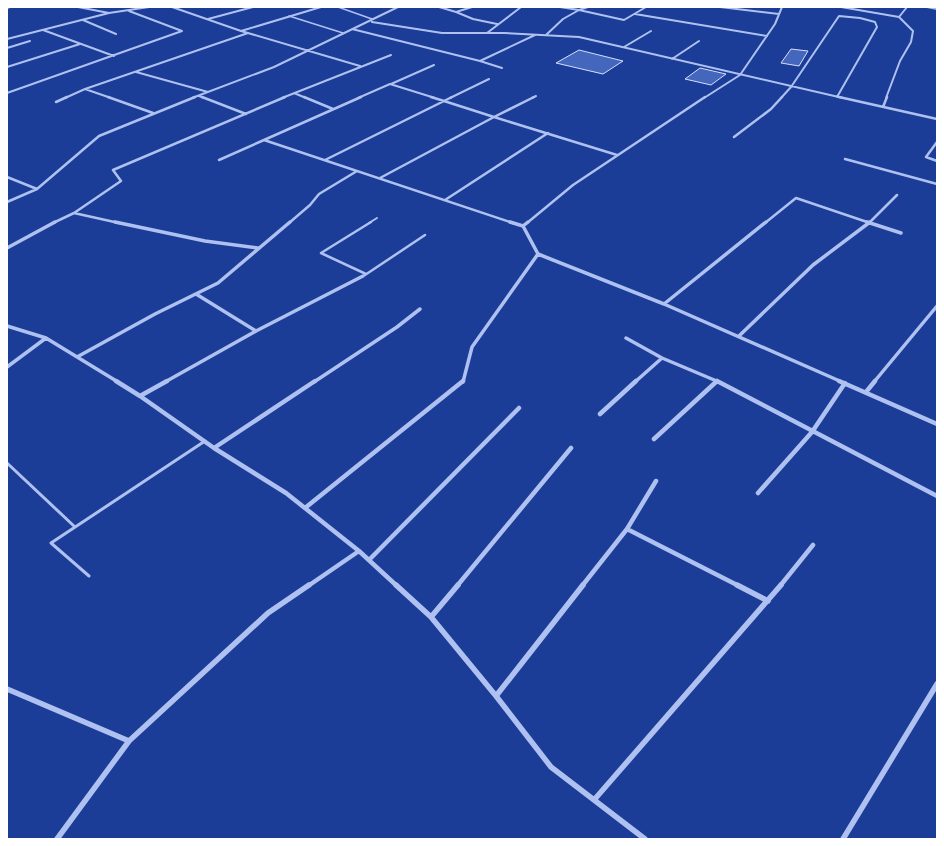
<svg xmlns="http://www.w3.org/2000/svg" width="944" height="846" viewBox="0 0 944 846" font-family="Overpass,sans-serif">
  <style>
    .building { fill: #4466bd; stroke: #d6e0fb }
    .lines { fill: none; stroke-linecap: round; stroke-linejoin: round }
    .lane-far3 { stroke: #afc1f0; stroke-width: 1.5 }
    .lane-far2 { stroke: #afc1f0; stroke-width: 2 }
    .lane-far1 { stroke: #afc1f0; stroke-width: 2.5 }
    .lane { stroke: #afc1f0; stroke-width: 3 }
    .street-far4 { stroke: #afc1f0; stroke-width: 2 }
    .street-far3 { stroke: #afc1f0; stroke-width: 2.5 }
    .street-far2 { stroke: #afc1f0; stroke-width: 3.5 }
    .street-far1 { stroke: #afc1f0; stroke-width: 4.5 }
    .street { stroke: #afc1f0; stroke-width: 5.5 }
  </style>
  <rect width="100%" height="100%" fill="#1b3d97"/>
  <path class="building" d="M791,49L808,51L799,66L781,63Z
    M579,50L623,61L603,74L556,63Z
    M700,68L726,74L711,85L685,79Z"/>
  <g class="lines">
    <path class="lane-far3" d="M338,7L372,19
      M289,16L343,33"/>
    <path class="lane-far2" d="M369,223L377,218"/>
    <path class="lane-far1" d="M366,274L321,253L371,222
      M365,275L425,235"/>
    <path class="lane" d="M7,463L75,527
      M89,576L51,543L205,441"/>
    <path class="street-far4" d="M78,7L109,13L149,7
      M172,7L241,31L360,66
      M439,7L456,12L472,7
      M588,7L579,10L624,20L646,7
      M720,7L779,14
      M841,7L899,17
      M927,7L937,9
      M7,8L10,7
      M456,12L473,19L497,24
      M635,14L767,36
      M208,19L253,7
      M372,19V22L442,33H504L579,37L843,98
      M83,20L116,34
      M352,29L480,61L535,35
      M43,30L114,56
      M241,31L321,7
      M487,33L521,7
      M546,35L563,19L579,10L560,7
      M7,39L109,13
      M624,47L651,31
      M7,48L30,41
      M672,59L699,41
      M480,61L502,68
      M7,67L80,44
      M136,72L208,92
      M391,84L434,65
      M7,93L182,31L129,11
      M294,93L306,98
      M199,96L204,98
      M65,98L85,89
      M111,98L85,89L248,33
      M192,98L274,67L398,7
      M282,98L391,55
      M358,98L390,84L435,98
      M450,98L489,79
      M532,98L536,96
      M704,98L740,75L775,24L782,7
      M781,98L791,87L839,16L860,18L875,22L877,27L837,97
      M886,98L900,61L911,42L913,31L899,17L907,7"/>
    <path class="street-far3" d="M108,97L153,113
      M202,97L246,114
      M304,97L333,109
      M361,97L264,140L513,223
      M431,97L444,101L452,97
      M534,97L494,117L617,155
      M839,97L937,119
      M56,102L67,97
      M883,107L887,97
      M734,137L771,109L782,97
      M937,142L926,157L937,161
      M845,159L937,184
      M219,160L264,140
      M325,160L444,101L494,117
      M7,177L37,189
      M380,178L494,117
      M445,200L548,133
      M7,202L37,189L99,136L195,97
      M74,213L119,223
      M53,223L74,213L121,181L113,170L285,97
      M289,223L310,205L319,194L357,171
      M527,223L573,185L705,97
      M765,223L796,198L870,223
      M869,223L897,195"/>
    <path class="street-far2" d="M115,222L205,241L258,248
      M510,222L523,226L528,222
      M867,222L901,233
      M7,248L55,222
      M538,254L664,304L842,382
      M196,294L256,331
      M664,304L766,222
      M7,326L46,338L118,382
      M739,336L813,265L870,222
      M626,338L662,358L719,382
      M77,357L155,314L218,283L290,222
      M7,367L46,338
      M165,382L256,331L363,276
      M314,382L397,327L420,309
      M463,382L472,347L538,254L523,226
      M635,382L662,358
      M716,382L717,381
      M874,382L937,306"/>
    <path class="street-far1" d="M116,381L140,396L214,448L286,493L359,551L397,586
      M717,381L937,496
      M839,381L937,424
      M866,392L875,381
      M140,396L167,381
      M600,414L636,381
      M654,439L717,381
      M214,448L315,381
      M656,481L627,529L739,586
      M758,493L812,432L845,383
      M305,508L463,381
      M369,560L519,408
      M308,586L359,551
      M457,586L571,448
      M582,586L627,529
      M780,586L813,545"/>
    <path class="street" d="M396,585L431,617L496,696L551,767L645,839
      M737,585L768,601
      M431,617L458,585
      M7,689L129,741
      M496,696L583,585
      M594,800L781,585
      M57,839L129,741L268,613L309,585
      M843,839L937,684"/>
  </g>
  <rect width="944" height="846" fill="none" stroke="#ffffff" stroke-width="16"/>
</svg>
